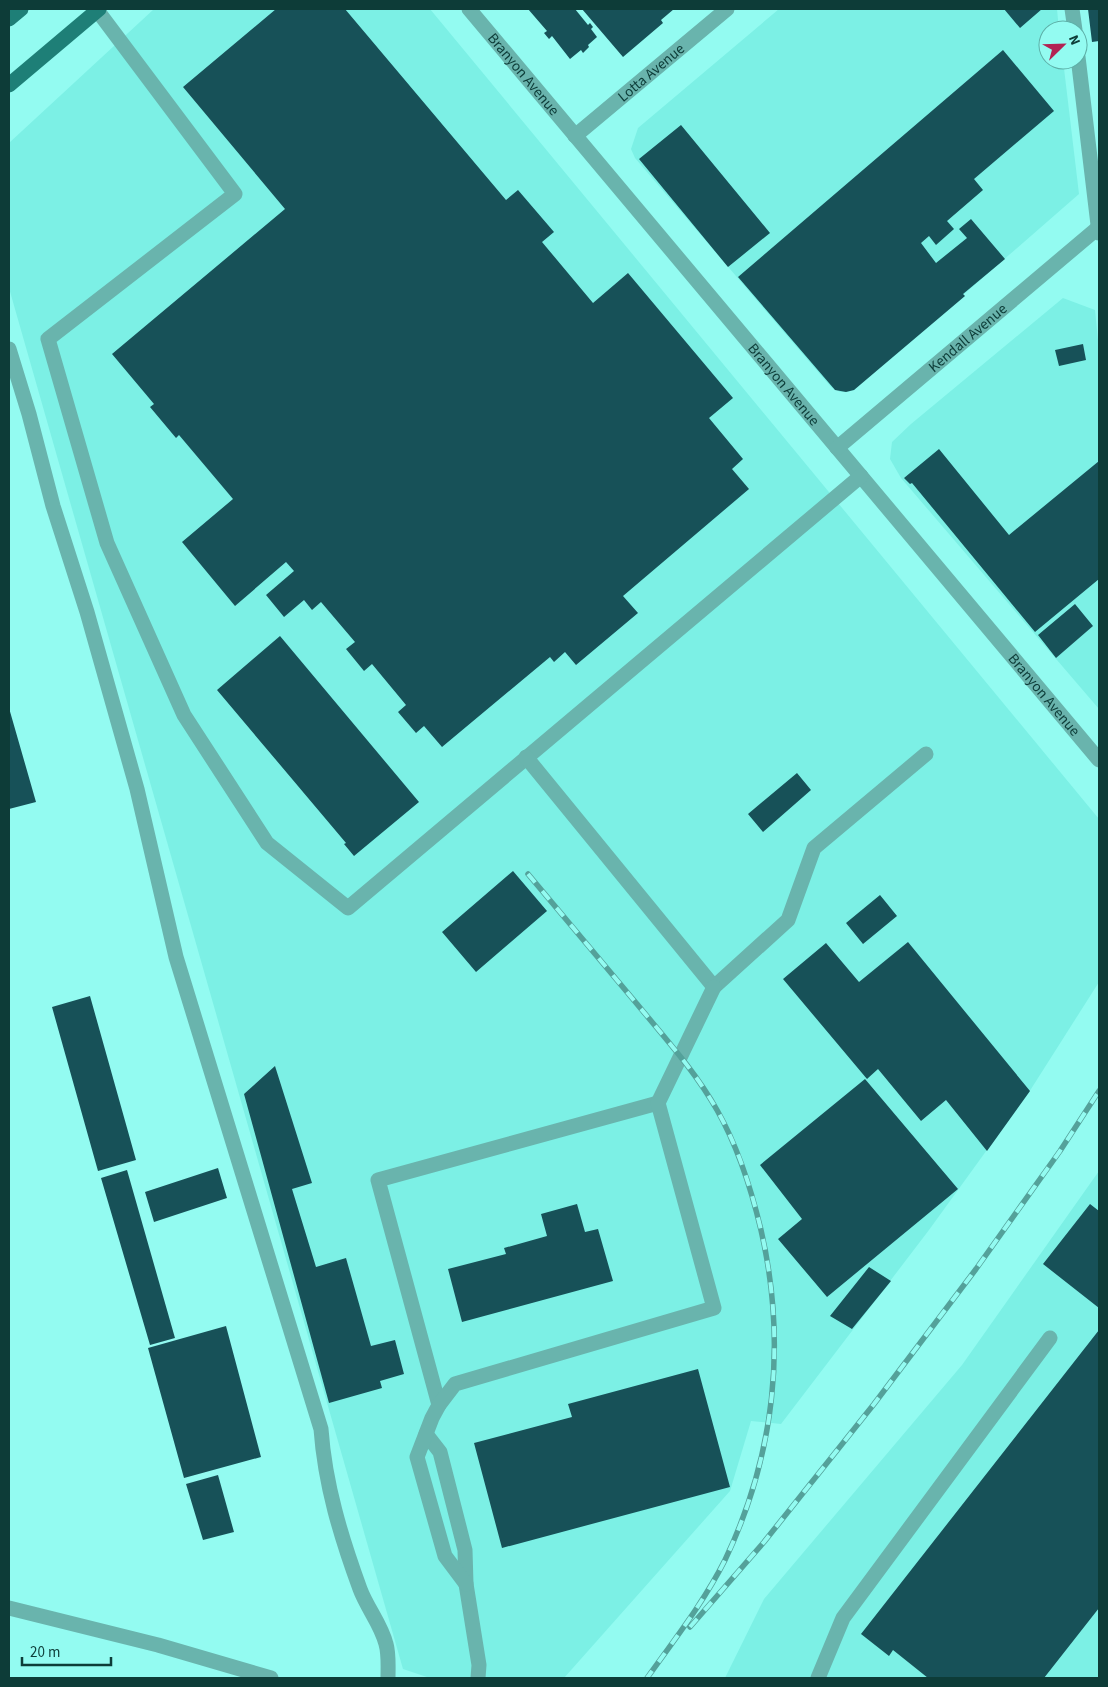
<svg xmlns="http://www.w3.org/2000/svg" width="1108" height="1687" viewBox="0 0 1108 1687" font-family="'Source Sans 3',sans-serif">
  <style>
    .built { fill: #7cf0e5 }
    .building { fill: #175158 }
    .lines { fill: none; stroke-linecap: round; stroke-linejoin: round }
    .minor { stroke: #69b4ad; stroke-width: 15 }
    .major { stroke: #1e7f77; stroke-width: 15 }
    .rail-casing { stroke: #54a19a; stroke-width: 5.5 }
    .rail { stroke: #93fbf1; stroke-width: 4; stroke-dasharray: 11; stroke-linecap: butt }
    .labels { text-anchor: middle; stroke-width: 5; stroke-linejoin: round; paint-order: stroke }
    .street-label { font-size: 15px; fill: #0d3c38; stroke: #93fbf1 }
  </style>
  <rect width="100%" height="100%" fill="#93fbf1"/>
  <path class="built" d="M154,9H430L1099,819V982L1031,1089L929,1230L781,1424L751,1421L730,1491L564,1678H430L403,1669L9,288V143Z
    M779,9H1057L1059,30H1048V60H1063L1079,194L854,390L846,392H840L831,387L635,158L631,149L638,128Z
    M1063,298L1095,310L1099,350V709L901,478L890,459L892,442L911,424Z
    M1099,1171V1678H725L764,1599L962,1365Z"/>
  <path class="building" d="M276,9H345L506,200L518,190L554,232L542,242L593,303L628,273L733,398L709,418L743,459L732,469L749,489L623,596L638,613L576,665L565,652L554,662L550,657L442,747L424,726L416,733L398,712L406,705L372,664L364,671L346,649L355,642L321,602L312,610L304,600L284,617L266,595L294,571L286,562L235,606L182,542L233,499L179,435L176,438L150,407L154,404L112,354L285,209L183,87Z
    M528,9H575L588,25L590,23L593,27L591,29L597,37L588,45L589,47L583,53L581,50L570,59L552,36L549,39L544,33L547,31Z
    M582,9H674L661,20L663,23L623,57Z
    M1004,9H1042L1020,28Z
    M1088,9H1099V41L1092,42Z
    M1003,50L1054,111L974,179L983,190L947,221L954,229L936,245L929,236L921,243L936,263L967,238L959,229L971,219L1005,259L963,294L965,296L854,390L846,392L835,390L738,277Z
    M681,125L770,233L728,267L639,159Z
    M1083,344L1086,360L1059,366L1055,350Z
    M939,449L1009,535L1099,461V579L1035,632L912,483L910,484L904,478Z
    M1075,604L1093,626L1056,658L1038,635Z
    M280,636L419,802L354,856L344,844L346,843L217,690Z
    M9,708L36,802L9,809Z
    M797,773L811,790L763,832L748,814Z
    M513,871L547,911L476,972L442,932Z
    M880,895L897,916L863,944L846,923Z
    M908,942L1030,1091L987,1151L946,1100L921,1121L878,1069L867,1079L783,979L826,943L859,982Z
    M90,996L136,1160L98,1171L52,1007Z
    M275,1066L312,1183L292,1189L316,1267L346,1258L371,1346L395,1340L404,1374L380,1381L382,1388L329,1403L244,1094Z
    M865,1079L958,1189L827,1297L778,1239L802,1219L760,1165Z
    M218,1168L227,1198L154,1222L145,1192Z
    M127,1170L175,1338L150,1345L101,1178Z
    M577,1204L585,1232L598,1229L613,1281L462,1322L448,1269L506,1254L504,1248L547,1236L541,1214Z
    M1090,1204L1099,1211V1308L1043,1264Z
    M869,1267L891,1281L852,1329L830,1316Z
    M226,1326L261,1457L184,1478L148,1348Z
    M1099,1330V1608L1044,1678H928L893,1650L889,1656L861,1634Z
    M698,1369L730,1487L502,1548L474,1443L572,1417L568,1404Z
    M218,1475L234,1532L203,1540L186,1484Z"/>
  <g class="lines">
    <g class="minor">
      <path id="s1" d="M469,9L1099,760"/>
      <path d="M1072,9L1075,30"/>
      <path d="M97,10L235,194L48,339L107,543L184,715L267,843L348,908L861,476"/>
      <path d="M1078,57L1099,233"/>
      <path id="s2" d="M575,136L727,9"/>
      <path d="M9,349L29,414L53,506L87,612L137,789L176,957L321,1429C325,1485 341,1537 360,1589C367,1608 381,1624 386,1644C389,1654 388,1667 388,1678"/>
      <path id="s3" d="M837,448L1099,227"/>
      <path d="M526,757L714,987L788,920L814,848L926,754"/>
      <path d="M439,1405L378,1180L658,1103"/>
      <path d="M426,1434L440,1452L465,1550L466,1584L479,1665L478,1678"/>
      <path d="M466,1584L445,1556L417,1457L432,1418L439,1405L455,1384L714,1308L658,1103L714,987"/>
      <path d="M9,1608L158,1645L271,1678"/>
      <path d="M818,1678L843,1618L1050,1338"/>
    </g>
    <path class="major" d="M9,19L21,9
      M9,85L99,9"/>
    <defs>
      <path id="rail" d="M528,874C565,918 601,961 637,1004C665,1038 695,1071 717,1110C738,1147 751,1188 761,1230C787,1343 775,1455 725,1560C704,1602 674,1640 647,1678
        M690,1627L764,1542L874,1404L976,1269L1060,1151L1099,1091"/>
    </defs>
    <use href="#rail" class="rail-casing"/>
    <use href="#rail" class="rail"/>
  </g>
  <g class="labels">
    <g class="street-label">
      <text dy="5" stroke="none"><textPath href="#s2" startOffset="99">Lotta Avenue</textPath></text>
      <text dy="5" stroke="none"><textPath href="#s1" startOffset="85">Branyon Avenue</textPath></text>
      <text dy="5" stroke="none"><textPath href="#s3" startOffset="171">Kendall Avenue</textPath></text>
      <text dy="5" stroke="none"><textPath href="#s1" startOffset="490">Branyon Avenue</textPath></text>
      <text dy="5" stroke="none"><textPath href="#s1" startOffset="895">Branyon Avenue</textPath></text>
    </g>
  </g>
  <rect width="1108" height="1687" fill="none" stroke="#0d3c38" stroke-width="20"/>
  <g transform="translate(1063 45) rotate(67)"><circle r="24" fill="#93fbf1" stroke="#5dafa7"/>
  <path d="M0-4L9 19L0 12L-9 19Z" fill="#b22253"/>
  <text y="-8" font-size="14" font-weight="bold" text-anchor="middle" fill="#0d3c38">N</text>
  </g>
  <path d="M22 1657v8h89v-8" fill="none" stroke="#0d3c38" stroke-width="2.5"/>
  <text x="30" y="1657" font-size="15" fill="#0d3c38" stroke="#93fbf1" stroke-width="4" paint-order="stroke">20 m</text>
</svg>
